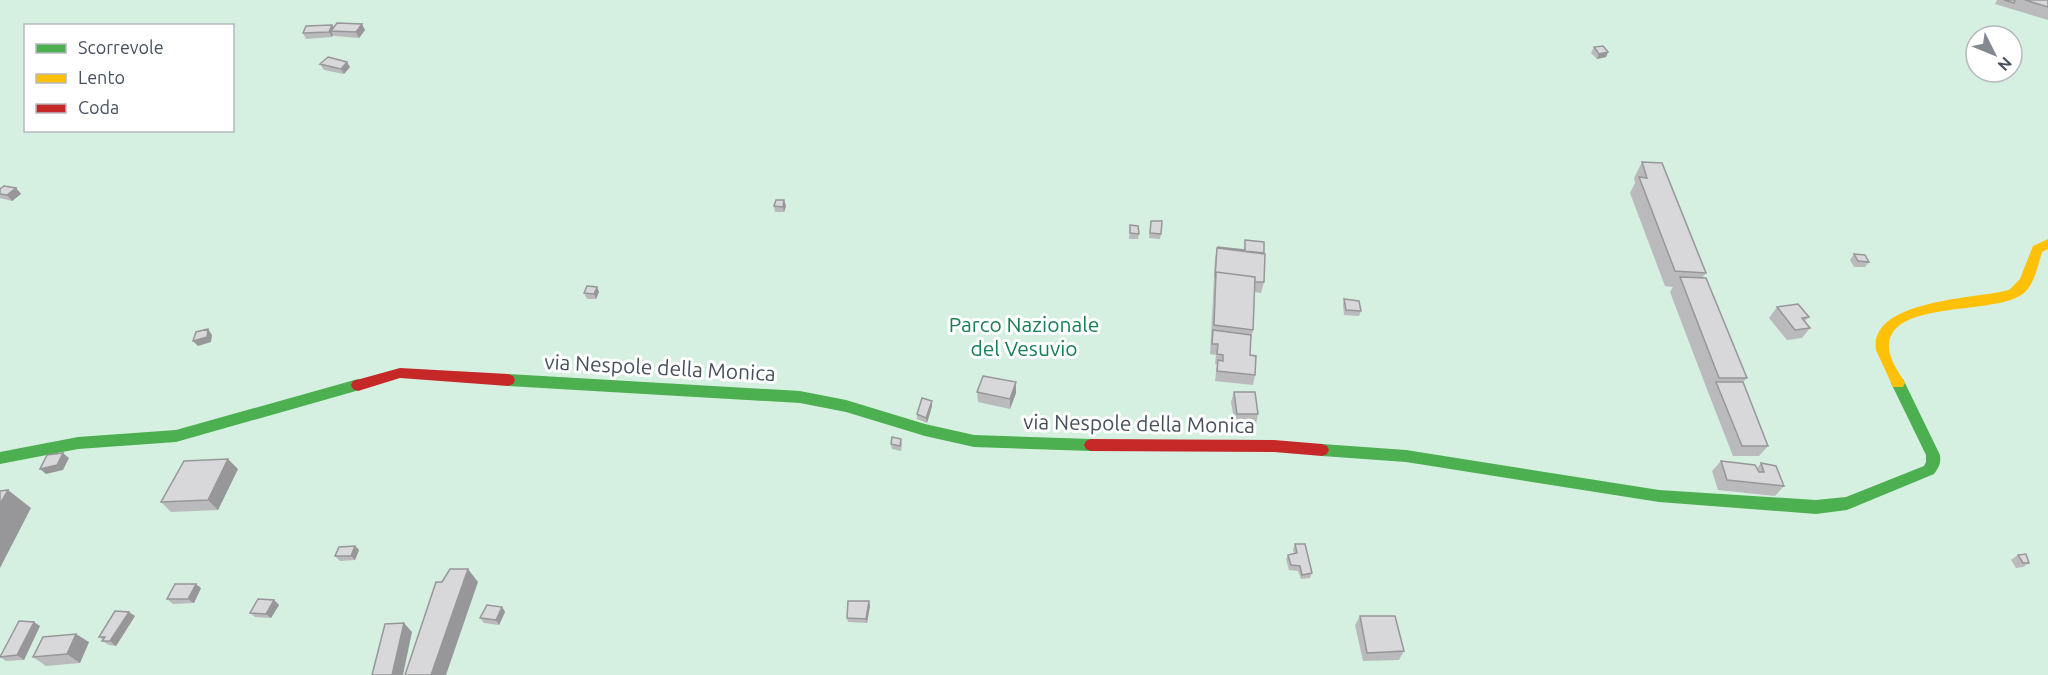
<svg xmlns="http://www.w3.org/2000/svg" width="2048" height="675" viewBox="0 0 2048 675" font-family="Ubuntu,sans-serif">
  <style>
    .green { fill: #d5efe1; fill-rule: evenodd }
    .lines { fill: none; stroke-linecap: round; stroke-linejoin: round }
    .fast { fill: #4caf50; fill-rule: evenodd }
    .slow { fill: #ffc107; fill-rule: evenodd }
    .jam { fill: #c62828; fill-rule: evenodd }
    .wall { fill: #bababc }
    .shaded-wall { fill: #979799 }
    .building { fill: #d8d8db; stroke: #979799; stroke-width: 1.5 }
    .labels { text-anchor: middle; stroke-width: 6; stroke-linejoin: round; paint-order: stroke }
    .park-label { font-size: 21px; fill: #178054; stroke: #fff }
    .street-label { font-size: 21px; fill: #47515d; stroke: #fff }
  </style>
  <rect width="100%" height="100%" fill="#f1f0f0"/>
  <path class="green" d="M0,0H2048V675H0ZM26,26H232V130H26ZM1976,36H2012V72H1976Z"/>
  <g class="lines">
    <path class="fast" d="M508,374L800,391L846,400L925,424L974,435L1091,439L1096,441L1098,445L1096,449L1091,451L974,447L925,436L846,412L800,403L508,386L503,384L501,380L503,376Z
      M1898,377L1903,379L1940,455C1941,464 1939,467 1934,474L1847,510L1816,514L1659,502L1406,462L1322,456L1317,454L1315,450L1317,446L1322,444L1406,450L1659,490L1816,500L1846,497L1924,466L1926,462V455L1891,383L1893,379Z
      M358,379L363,381L365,385L363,389L176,442L78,449L0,464V452L78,437L176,430Z"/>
    <path class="slow" d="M2048,239V249L2042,252C2038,265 2035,283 2024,293C1997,316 1891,299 1889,345C1888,358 1899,372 1905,383L1903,387H1893L1876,350C1869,299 1977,299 2009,290L2020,279L2033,246Z"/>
    <path class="jam" d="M400,368L508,374L513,376L515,380L513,384L508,386L400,378L358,391L353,389L351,385L353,381Z
      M1091,439L1274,440L1322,444L1327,446L1329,450L1327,454L1322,456L1274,452L1091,451L1086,449L1084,445L1086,441Z"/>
  </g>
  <path class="wall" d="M1997,0H2048V20L1995,4Z
    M332,25L334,27L365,30L359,38L334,36L333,35L332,37L306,39L303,33Z
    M1594,47L1608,52L1606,57L1597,59L1591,53Z
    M320,64L350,67L344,74L324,70Z
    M1642,162L1706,273L1702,278L1747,378L1743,382L1768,446L1759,456H1733L1708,392L1670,292L1673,287L1665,286L1630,193L1635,183L1634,178Z
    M16,188L21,194L12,201L0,198V189Z
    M784,200L786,206L784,212H775L774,206Z
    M1151,221L1161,234L1160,239L1149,238Z
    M1130,225L1139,234L1138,239H1129Z
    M1245,240L1264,282L1261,293L1255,292L1253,330L1251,339L1250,355L1255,375L1253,385L1215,381L1217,365L1215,364L1216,355L1210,354L1215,259L1217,248L1244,250Z
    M1854,254L1869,262L1865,267H1854L1850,260Z
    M597,287L599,292L596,299H587L584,293Z
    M1344,299L1361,311L1359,316L1344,315L1343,304Z
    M1777,307L1809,317L1805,321L1810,328L1802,338L1787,340L1769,318Z
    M1016,382V393L1010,409L978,402L977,392Z
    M1234,392L1258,414L1256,424H1235L1231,402Z
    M932,406L927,423L917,419V414Z
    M901,439L902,444L901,451L892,449L891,444Z
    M1721,461L1757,468L1761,463L1784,486L1775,496L1718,490L1712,471Z
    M238,469L218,510L171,512L161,502Z
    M1295,544L1312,573L1310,578L1301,579L1298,571L1289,570L1286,559L1288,555L1294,554L1293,549Z
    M355,546L359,550L355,560L340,561L335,556Z
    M2018,555L2029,563L2023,567L2016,568L2011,560Z
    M201,588L194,603L173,604L167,599Z
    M274,600L279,605L271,618L255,617L250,613Z
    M870,606L867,623L848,622L847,618Z
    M502,607L505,612L499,625L484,623L480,618Z
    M135,616L116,646L109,645L102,641L103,640L99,637Z
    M1360,616L1404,651L1399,660L1363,661L1355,625Z
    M40,626L24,660L6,661L0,657V656Z
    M89,642L80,663L46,666L33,657Z"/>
  <path class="shaded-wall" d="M362,24L365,30L359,38L356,32Z
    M332,25L335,30L331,31L333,35L332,37L329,32Z
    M1608,52L1606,57L1597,59L1599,54Z
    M347,62L350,67L344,74L341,69Z
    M16,188L21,194L12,201L7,195Z
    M784,200L786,206L784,212L783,207Z
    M597,287L599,292L596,299L594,294Z
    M208,329L212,335L211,342L198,346L193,341Z
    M1016,382V393L1010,409V399Z
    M932,401V406L927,423L926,418Z
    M63,453L69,458L63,470L46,474L40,469Z
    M228,459L238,469L218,510L208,500Z
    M8,490L31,508L0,568V504Z
    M355,546L359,550L355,560L351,556Z
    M468,569L478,582L446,675H431Z
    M196,584L201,588L194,603L188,599Z
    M274,600L279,605L271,618L266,614Z
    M869,601L870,606L867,623L866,619Z
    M502,607L505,612L499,625L496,620Z
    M129,612L135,616L116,646L110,641Z
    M34,622L40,626L24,660L17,655Z
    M404,623L412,632L403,675H392Z
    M76,634L89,642L80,663L67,654Z"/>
  <path class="building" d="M2004,0H2015L2014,3Z
    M2025,0H2048V7Z
    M337,23L362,24L356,32L331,31Z
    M332,25L329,32L303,33L306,26Z
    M1603,46L1608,52L1599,54L1594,47Z
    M328,57L347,62L341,69L320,64Z
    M1642,162L1662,163L1706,273L1675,271L1639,177L1647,178Z
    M4,186L16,188L7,195L0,194V189Z
    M776,200H784L783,207L774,206Z
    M1151,221H1162L1161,234L1150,233Z
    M1130,225L1138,226L1139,234L1130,233Z
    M1245,240L1264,242V253L1218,248V247L1245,250Z
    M1217,248L1265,254L1264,282H1255V277L1216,272L1215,277Z
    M1854,254L1865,255L1869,262L1858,261Z
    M1216,272L1255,277L1253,330L1214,325Z
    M1680,277L1706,278L1747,378H1719Z
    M587,286L597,287L594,294L584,293Z
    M1344,299L1359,301L1361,311L1346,310Z
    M1798,304L1809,317L1802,318L1810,328L1795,330L1777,307Z
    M208,329L207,337L193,341L196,332Z
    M1213,330L1251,335L1250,355L1256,356L1255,375L1217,371L1218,360L1223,361V355L1217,354L1218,344H1212Z
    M983,376L1016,382L1010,399L977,392Z
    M1716,382H1743L1768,446H1742Z
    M1234,392H1255L1258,414H1237Z
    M922,398L932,401L926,418L917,414Z
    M892,437L901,439L900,446L891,444Z
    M63,453L57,465L40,469L47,455Z
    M228,459L208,500L161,502L184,461Z
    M1721,461L1755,465L1759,472H1764L1761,463L1776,466L1784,486L1727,480Z
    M8,490L0,504V491Z
    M1295,544H1305L1312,573L1302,575L1300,566L1291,565L1288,555L1297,553Z
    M355,546L351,556H335L339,547Z
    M2026,554L2029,563H2023L2018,555Z
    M450,569H468L431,675H405L436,582H442Z
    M175,584H196L188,599H167Z
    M258,599L274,600L266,614L250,613Z
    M848,601H869L866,619L847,618Z
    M487,605L502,607L496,620L480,618Z
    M115,611L129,612L110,641H102L105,637H99Z
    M1360,616H1395L1404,651L1367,653Z
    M19,621L34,622L17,655L0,657Z
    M404,623L392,675H372L385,624Z
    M76,634L67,654L33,657L43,637Z"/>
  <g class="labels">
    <g class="park-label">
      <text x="1024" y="332">Parco Nazionale<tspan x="1024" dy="24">del Vesuvio</tspan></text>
    </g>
    <g class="street-label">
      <text transform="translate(660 368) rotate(3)" y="7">via Nespole della Monica</text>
      <text transform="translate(1139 424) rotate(1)" y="7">via Nespole della Monica</text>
    </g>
  </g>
  <rect x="24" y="24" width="210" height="108" fill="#ffffff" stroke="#b5b9be" stroke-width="1.5"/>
  <rect x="36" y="44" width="30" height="9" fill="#4caf50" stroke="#b5b9be" stroke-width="1.5"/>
  <text x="78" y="54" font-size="18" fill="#47515d">Scorrevole</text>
  <rect x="36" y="74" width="30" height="9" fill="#ffc107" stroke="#b5b9be" stroke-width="1.5"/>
  <text x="78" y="84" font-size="18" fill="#47515d">Lento</text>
  <rect x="36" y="104" width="30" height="9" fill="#c62828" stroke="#b5b9be" stroke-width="1.5"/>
  <text x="78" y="114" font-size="18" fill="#47515d">Coda</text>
  <g transform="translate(1994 54) rotate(133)"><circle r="28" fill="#ffffff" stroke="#b5b9be" stroke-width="1.5"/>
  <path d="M0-4.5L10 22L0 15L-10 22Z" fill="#828990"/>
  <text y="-9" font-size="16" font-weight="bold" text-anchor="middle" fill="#47515d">N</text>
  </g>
</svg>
